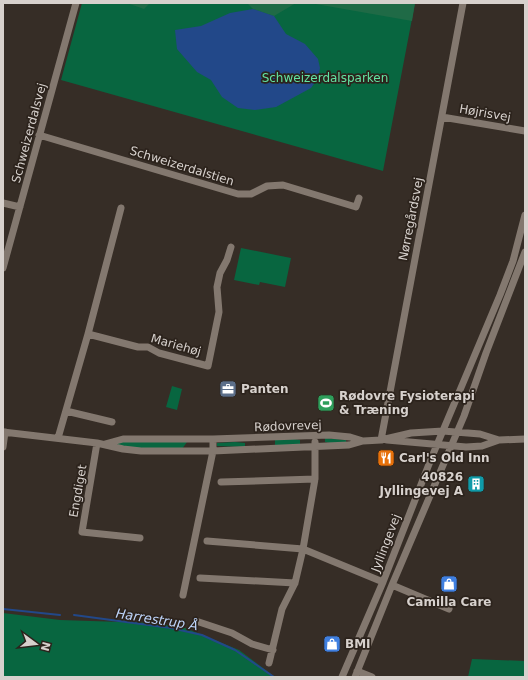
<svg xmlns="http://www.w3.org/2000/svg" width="528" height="680" viewBox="0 0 528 680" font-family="'DejaVu Sans',sans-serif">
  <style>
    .green { fill: #086640 }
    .forest { fill: #1f6a46 }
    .water { fill: #224889 }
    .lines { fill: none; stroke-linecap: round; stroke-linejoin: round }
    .stream { stroke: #224889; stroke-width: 2 }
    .minor { stroke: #83786f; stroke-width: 7 }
    .labels { text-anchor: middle; stroke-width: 3.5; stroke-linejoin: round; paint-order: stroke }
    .park-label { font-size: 12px; fill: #64e4a3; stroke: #2c231c }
    .street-label { font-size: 12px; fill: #d7d1cd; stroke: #2c231c }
    .poi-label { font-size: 12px; font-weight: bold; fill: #d7d1cd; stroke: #2c231c; text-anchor: start }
    .water-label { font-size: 13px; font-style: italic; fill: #bdd4fa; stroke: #2c231c }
  </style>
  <rect width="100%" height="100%" fill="#362d26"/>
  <path class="green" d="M82,3H415L383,171L61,80Z
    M241,248L291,258L285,287L260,282L259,285L234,280Z
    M172,386L182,389L177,410L166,407Z
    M325,438L346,440V443L335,444L325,442Z
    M294,439L300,440V444L275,446V440Z
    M116,442H187L182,449L128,448L116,445Z
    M235,442L245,443V447L217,446V443Z
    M3,613L60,620L153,623L185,628L239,650L275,677H3Z
    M472,659L525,661V677H468Z"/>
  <path class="forest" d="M127,3H150L144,9Z
    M247,3H296L274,16L253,9Z
    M310,3H415L412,21Z"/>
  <path class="water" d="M253,9L274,16L286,34L305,44L318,59L320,68L318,78L311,88L276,107L255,110L238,108L222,97L211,80L197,72L177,49L175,30L201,26L230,13Z"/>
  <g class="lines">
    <path class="stream" d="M3,609L60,615
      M74,615L171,628L202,635L235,650L274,677"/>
    <path class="minor" d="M442,117L525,131
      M39,135L238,194H251L267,186L283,185L356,207L359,198
      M3,203L20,207
      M3,268L76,3
      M88,334L138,347H148L159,353L208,366L219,312L217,287L220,273L227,260L231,247
      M66,411L112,422
      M3,432L97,443L123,449L141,451H213L349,445L363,441L381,440L411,433L443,431L480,434L499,440L525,439
      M58,438L88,334L121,208
      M381,440L463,3
      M387,440L466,447L482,446L499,440
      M97,443L82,532L140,538
      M105,444L123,439H213L329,435L350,437L363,441
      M3,447L5,432
      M221,482L315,479
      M207,541L303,549L383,582
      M200,578L295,583
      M392,585L449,609
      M183,595L213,451V439
      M196,621L232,633L252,644L273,650
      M269,663L282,609L295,583L303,549L315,479V442
      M357,671L372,677
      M342,677L383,582L431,459L500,295L513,261L525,215
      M355,677L392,585L464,416L486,353L525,252"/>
  </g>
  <defs>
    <symbol id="office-square" viewBox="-11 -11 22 22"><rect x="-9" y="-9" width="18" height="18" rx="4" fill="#5c6f8a" stroke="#2c231c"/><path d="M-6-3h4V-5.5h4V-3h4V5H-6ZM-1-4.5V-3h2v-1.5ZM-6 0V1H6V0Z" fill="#fff"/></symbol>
    <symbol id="stadium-square" viewBox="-11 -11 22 22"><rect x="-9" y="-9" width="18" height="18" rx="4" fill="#2e9e5b" stroke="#2c231c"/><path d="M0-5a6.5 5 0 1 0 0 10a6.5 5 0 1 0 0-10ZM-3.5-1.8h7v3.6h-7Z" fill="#fff"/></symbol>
    <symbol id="restaurant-square" viewBox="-11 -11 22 22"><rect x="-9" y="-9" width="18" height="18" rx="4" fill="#e8710a" stroke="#2c231c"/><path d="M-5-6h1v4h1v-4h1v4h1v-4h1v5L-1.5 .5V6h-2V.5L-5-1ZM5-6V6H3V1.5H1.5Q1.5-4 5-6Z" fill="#fff"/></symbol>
    <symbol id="building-square" viewBox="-11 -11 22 22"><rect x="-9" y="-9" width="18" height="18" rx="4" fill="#0f9aa8" stroke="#2c231c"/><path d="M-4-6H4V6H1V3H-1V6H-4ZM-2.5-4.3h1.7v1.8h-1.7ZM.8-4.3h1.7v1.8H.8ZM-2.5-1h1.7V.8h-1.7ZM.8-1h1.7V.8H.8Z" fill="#fff"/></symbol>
    <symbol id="shop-square" viewBox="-11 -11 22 22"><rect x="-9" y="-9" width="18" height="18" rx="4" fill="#3f7fe0" stroke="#2c231c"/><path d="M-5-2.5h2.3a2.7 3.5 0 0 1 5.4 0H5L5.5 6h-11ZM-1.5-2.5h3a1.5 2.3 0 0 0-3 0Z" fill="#fff"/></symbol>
  </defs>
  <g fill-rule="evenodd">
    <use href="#office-square" x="218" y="379" width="20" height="20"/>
    <use href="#stadium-square" x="316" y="393" width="20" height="20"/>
    <use href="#restaurant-square" x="376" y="448" width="20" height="20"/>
    <use href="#building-square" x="466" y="474" width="20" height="20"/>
    <use href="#shop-square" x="439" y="574" width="20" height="20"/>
    <use href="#shop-square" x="322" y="634" width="20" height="20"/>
  </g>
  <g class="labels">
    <g class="park-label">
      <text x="325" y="82">Schweizerdalsparken</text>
    </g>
    <g class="street-label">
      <text transform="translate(485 113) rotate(10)" y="4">Højrisvej</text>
      <text transform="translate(29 133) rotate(-75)" y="4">Schweizerdalsvej</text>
      <text transform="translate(182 166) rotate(17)" y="4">Schweizerdalstien</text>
      <text transform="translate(411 219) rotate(-79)" y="4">Nørregårdsvej</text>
      <text transform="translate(176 345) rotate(16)" y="4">Mariehøj</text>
      <text transform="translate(288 426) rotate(-2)" y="4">Rødovrevej</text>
      <text transform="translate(78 491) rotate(-80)" y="4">Engdiget</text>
      <text transform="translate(386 543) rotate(-69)" y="4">Jyllingevej</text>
    </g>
    <g class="poi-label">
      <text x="241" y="393">Panten</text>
      <text x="339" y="400">Rødovre Fysioterapi<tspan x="339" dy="14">&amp; Træning</tspan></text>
      <text x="399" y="462">Carl's Old Inn</text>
      <text x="463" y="481" text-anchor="end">40826<tspan x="463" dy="14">Jyllingevej A</tspan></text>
      <text x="449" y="606" text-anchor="middle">Camilla Care</text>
      <text x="345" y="648">BMI</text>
    </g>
    <g class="water-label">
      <text transform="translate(157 619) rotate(9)" y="5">Harrestrup Å</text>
    </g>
  </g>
  <rect width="528" height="680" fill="none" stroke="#d7d1cd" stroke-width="8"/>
  <g transform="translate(36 644) rotate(105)" stroke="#2c231c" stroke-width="3" paint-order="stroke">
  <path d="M0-3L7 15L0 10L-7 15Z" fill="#d7d1cd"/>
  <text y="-6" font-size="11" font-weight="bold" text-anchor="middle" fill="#d7d1cd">N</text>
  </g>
</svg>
